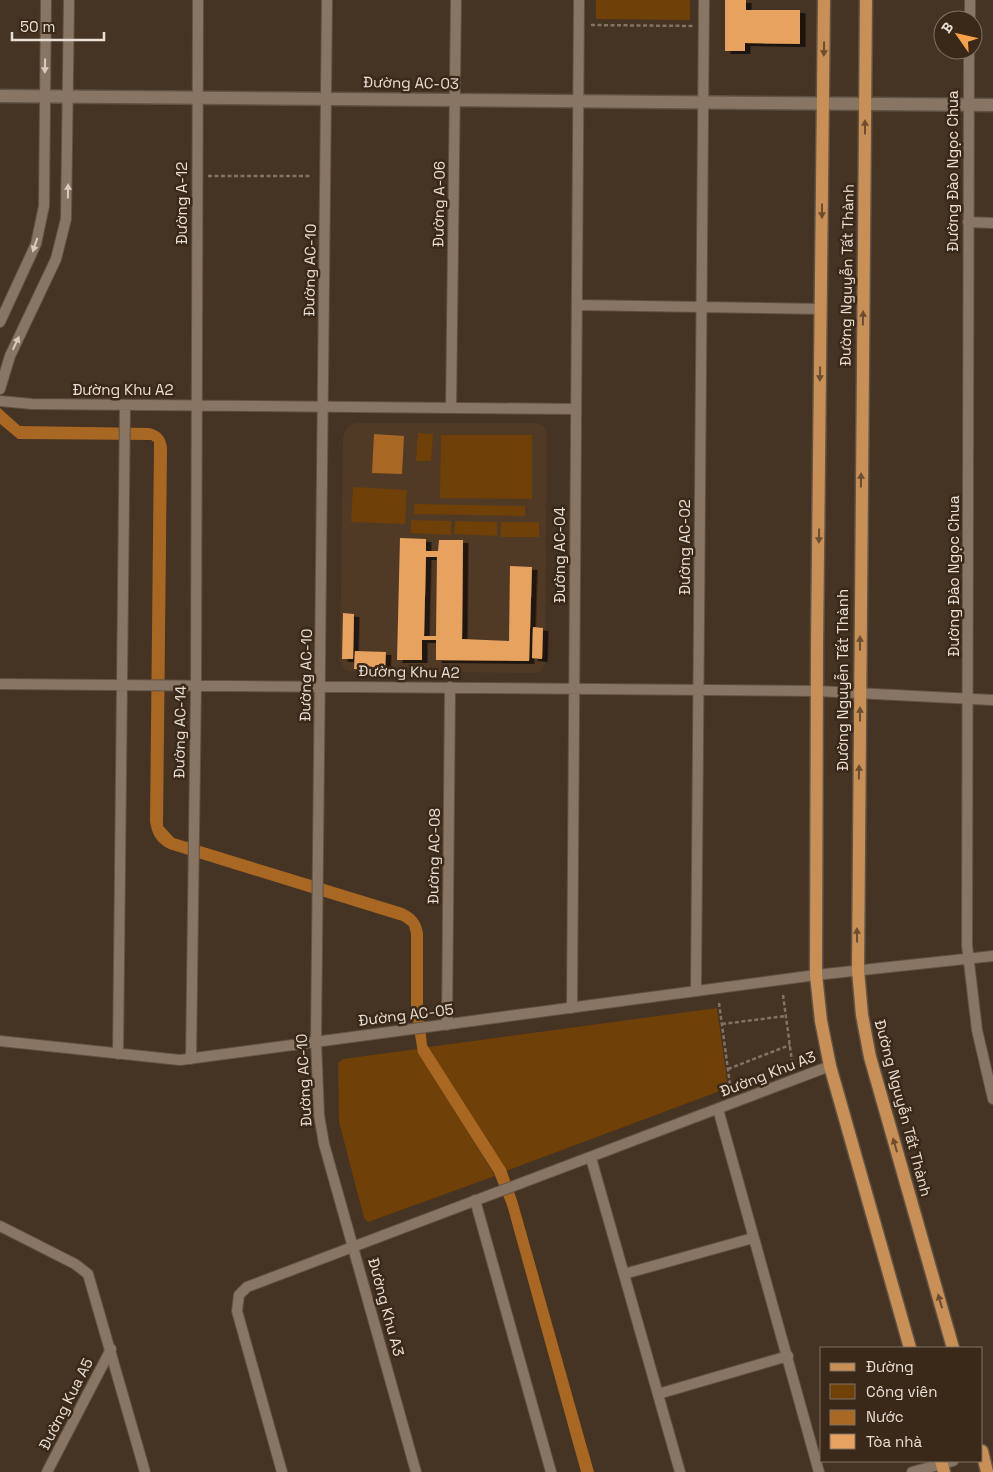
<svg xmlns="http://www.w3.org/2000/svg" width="993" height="1472" viewBox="0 0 993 1472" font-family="'Space Grotesk',sans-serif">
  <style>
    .built { fill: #513a25 }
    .green { fill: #6f4007 }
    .water { fill: #a86823 }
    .building { fill: #e7a261; fill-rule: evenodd; filter: url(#shadow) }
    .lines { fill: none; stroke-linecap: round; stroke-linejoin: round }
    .minor-casing { stroke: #605244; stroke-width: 12 }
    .tertiary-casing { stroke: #605244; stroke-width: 15 }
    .primary-casing { stroke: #605244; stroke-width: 15 }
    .path { stroke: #827365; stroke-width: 2.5; stroke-dasharray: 4 2.5; stroke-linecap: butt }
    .minor { stroke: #897563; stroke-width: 10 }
    .tertiary { stroke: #897563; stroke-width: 12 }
    .primary { stroke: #c88f56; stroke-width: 12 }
    .oneway { fill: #6c4d2e }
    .oneway2 { fill: #d7cabe }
    .labels { text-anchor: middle; stroke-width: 5; stroke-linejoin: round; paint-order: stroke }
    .street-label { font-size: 15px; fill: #eadfd5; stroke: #3a2919 }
  </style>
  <defs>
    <filter id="shadow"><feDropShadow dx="5.5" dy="3" stdDeviation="0" flood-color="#0009"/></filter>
  </defs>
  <rect width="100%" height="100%" fill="#453323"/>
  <path class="built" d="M355,423H537L544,426L547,433L545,664L542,671L535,673L349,671L343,668L340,661L343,437L348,426Z"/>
  <path class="green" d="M596,0H690V20L596,19Z
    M418,433L433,434L431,461H416Z
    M441,435H532V499L440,498Z
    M353,487L407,490L405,524L351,522Z
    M414,504L525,506V516L414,514Z
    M411,520L451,521V535L411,533Z
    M455,521L497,522V536L454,534Z
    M501,522H539V537H501Z
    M717,1008L728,1088L506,1171L428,1047Z
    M417,1049L495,1176L368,1222L364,1218L339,1122L338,1063L343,1059Z"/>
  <path class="water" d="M0,408L20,426L149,428C160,430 166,437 167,448L163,826L174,838L403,908C415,914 421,920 423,933V1009L427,1045L506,1169L517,1200L594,1472H581L507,1205L494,1173L418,1053L411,1010V934L409,926L402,921L169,849C157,843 152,835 150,821L154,442L151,440L18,439L0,424Z
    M374,434L404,436L402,474L372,473Z"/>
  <path class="building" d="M725,0H746V10H800V44L745,43V51H725Z
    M400,538L426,539V551H438L439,540H463L462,639L509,641L510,566L532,567L529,661L436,660V640H422V660H397ZM426,557H437L436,636H424Z
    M343,613L354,614L353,659H342Z
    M533,627L543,628L542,659L532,658Z
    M355,651L386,652L385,670L354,669Z"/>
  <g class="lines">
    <defs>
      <path id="minor" d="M327,0L316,1041L319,1115L324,1144L416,1472
        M970,20V0
        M969,50L967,945L977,1030L993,1099
        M968,222L993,223
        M577,305L821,309
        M0,322L36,244L44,206L46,0
        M0,389L10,356L56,259L66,219L69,0
        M0,401L32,404L576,409
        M451,408L456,0
        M0,684L817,691L993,700
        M696,991L704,0
        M572,1008L579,0
        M447,1025L450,687
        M0,1041L180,1060L816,975L993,956
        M118,1054L125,405
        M191,1059L196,685L198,0
        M718,1109L819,1472
        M591,1158L680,1472
        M475,1200L551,1472
        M0,1226L75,1264L88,1274L145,1472
        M624,1274L753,1238
        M658,1394L788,1356
        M47,1472L111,1349
        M282,1472L237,1311L239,1295L247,1287L830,1066
        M912,1472L953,1461"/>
      <path id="tertiary" d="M0,96L993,105"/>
      <path id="primary" d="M824,0L817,647L816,975L821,1021L830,1066L910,1348
        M866,0L858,970L862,1015L870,1057L953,1348
        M982,1451L987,1472
        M941,1461L944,1472"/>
    </defs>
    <use href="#minor" class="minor-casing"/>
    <use href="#tertiary" class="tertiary-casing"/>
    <use href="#primary" class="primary-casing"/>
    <path class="path" d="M591,25L694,26
      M208,176H312
      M783,995L793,1069
      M719,1003L731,1092
      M722,1024L786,1016
      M728,1069L790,1045"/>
    <use href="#minor" class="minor"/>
    <use href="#tertiary" class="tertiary"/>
    <use href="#primary" class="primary"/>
  </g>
  <defs><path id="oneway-solid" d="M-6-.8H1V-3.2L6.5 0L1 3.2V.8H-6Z" transform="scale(1.25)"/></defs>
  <g class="oneway">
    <use href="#oneway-solid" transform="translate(824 49) rotate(91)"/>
    <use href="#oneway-solid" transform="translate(865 127) rotate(-90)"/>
    <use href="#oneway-solid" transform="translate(822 211) rotate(90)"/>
    <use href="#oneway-solid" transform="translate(863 318) rotate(-89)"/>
    <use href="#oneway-solid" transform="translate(820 374) rotate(91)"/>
    <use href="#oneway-solid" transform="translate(861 480) rotate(-89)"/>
    <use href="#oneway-solid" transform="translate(819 536) rotate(91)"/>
    <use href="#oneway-solid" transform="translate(860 643) rotate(-90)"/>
    <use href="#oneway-solid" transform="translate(860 714) rotate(-90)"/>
    <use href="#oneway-solid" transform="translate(859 772) rotate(-89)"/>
    <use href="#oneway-solid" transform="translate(857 935) rotate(-91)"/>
    <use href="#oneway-solid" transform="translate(895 1145) rotate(-106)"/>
    <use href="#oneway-solid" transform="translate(940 1301) rotate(-106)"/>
  </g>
  <g class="oneway2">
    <use href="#oneway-solid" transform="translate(45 66) rotate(91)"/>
    <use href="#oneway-solid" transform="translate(68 191) rotate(-89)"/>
    <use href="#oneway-solid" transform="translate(35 245) rotate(109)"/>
    <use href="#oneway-solid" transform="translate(16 343) rotate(-65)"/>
  </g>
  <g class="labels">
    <g class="street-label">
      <text transform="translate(411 83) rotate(1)" y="5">Đường AC-03</text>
      <text transform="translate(953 171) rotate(-90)" y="5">Đường Đào Ngọc Chua</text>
      <text transform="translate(182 203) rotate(-90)" y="5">Đường A-12</text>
      <text transform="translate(439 204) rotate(-89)" y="5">Đường A-06</text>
      <text transform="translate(310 270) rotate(-89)" y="5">Đường AC-10</text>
      <text transform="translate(847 275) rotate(-89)" y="5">Đường Nguyễn Tất Thành</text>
      <text x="123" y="395">Đường Khu A2</text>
      <text transform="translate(685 547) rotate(-90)" y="5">Đường AC-02</text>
      <text transform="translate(560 555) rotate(-90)" y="5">Đường AC-04</text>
      <text transform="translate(954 576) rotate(-90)" y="5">Đường Đào Ngọc Chua</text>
      <text transform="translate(409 672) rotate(1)" y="5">Đường Khu A2</text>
      <text transform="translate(306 675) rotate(-89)" y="5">Đường AC-10</text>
      <text transform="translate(843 680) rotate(-90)" y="5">Đường Nguyễn Tất Thành</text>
      <text transform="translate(180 732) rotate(-89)" y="5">Đường AC-14</text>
      <text transform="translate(434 856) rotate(-89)" y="5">Đường AC-08</text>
      <text transform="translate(406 1015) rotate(-7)" y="5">Đường AC-05</text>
      <text transform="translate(768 1074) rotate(-21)" y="5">Đường Khu A3</text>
      <text transform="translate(304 1080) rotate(-93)" y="5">Đường AC-10</text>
      <text transform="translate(903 1108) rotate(75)" y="5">Đường Nguyễn Tất Thành</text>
      <text transform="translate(386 1307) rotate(75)" y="5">Đường Khu A3</text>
      <text transform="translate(66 1404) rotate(-63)" y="5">Đường Kua A5</text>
    </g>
  </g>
  <rect x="820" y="1347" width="162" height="115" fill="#3a2919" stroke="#807264"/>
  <rect x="830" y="1363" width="25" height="8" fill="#c88f56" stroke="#807264"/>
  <text x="866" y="1372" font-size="15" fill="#eadfd5">Đường</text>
  <rect x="830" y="1384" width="25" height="15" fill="#6f4007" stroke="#807264"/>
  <text x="866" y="1397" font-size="15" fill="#eadfd5">Công viên</text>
  <rect x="830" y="1410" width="25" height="15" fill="#a86823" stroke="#807264"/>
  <text x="866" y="1422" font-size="15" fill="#eadfd5">Nước</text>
  <rect x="830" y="1434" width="25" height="15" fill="#e7a261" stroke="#807264"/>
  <text x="866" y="1447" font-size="15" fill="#eadfd5">Tòa nhà</text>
  <g transform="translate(958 35) rotate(304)"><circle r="24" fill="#3a2919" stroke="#807264"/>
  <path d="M0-4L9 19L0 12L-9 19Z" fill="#f7a149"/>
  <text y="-8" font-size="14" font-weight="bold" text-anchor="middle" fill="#eadfd5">B</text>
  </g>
  <path d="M12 32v8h92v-8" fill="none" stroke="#eadfd5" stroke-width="2.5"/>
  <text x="20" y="32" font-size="15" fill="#eadfd5" stroke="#3a2919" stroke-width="4" paint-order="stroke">50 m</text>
</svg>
